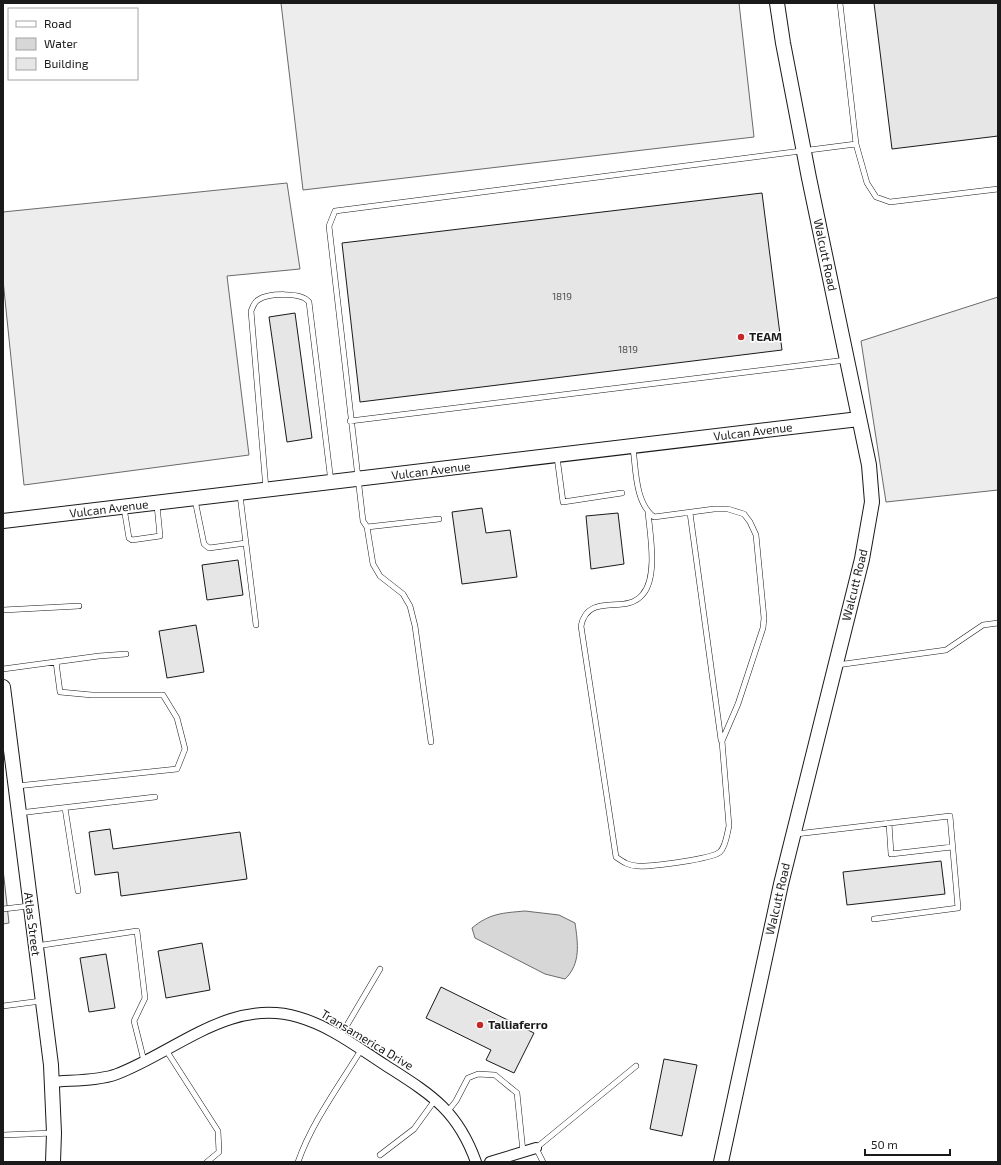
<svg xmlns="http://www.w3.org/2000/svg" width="1001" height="1165" viewBox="0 0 1001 1165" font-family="'Exo 2',sans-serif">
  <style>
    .built { fill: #ededed; stroke: #6a6a6a }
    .water { fill: #d7d7d7; stroke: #6a6a6a }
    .building { fill: #e6e6e6; stroke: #1a1a1a }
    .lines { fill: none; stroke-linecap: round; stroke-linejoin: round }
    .lane-casing { stroke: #1a1a1a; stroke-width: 6 }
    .street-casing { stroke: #1a1a1a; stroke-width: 12 }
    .secondary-casing { stroke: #1a1a1a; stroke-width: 16 }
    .lane { stroke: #fff; stroke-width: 5 }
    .street { stroke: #fff; stroke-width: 10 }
    .secondary { stroke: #fff; stroke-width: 14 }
    .poi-dot { fill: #c62828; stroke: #fff; stroke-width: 1.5 }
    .labels { text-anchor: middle; stroke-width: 3; stroke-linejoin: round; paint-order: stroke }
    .number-label { font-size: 10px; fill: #4d4d4d }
    .street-label { font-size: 12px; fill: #1a1a1a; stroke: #fff }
    .poi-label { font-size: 12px; font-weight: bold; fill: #1a1a1a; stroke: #fff; text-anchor: start }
  </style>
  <rect width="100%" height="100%" fill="#fff"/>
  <path class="built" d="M281,3H739L754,137L303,190Z
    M287,183L300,269L227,276L249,455L24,485L3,280V212Z
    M998,297V490L886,502L861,341Z
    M3,869L9,923L3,924Z"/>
  <path class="water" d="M525,911L559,915L575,923C578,943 581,964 565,979L545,974L475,938L472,928C490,913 503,913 525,911Z"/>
  <path class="building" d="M874,3H998V136L892,149Z
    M762,193L782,350L360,402L342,243Z
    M295,313L312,438L287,442L269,317Z
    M482,508L486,533L510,530L517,577L462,584L452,512Z
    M618,513L624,564L591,569L586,516Z
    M238,560L243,595L207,600L202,565Z
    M196,625L204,672L167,678L159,631Z
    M110,829L113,849L240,832L247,879L121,896L118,872L95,875L89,832Z
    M941,861L945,894L847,905L843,872Z
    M202,943L210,990L166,998L158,951Z
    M106,954L115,1008L89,1012L80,958Z
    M441,987L534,1033L514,1073L486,1060L491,1050L426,1018Z
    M664,1059L697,1065L682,1136L650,1129Z"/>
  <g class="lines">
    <defs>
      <path id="lane" d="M840,3L856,144
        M350,421L846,360
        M633,448C636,469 635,503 654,517L714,509H728L744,514L750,522L756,535L764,618L763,628L738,704L722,741L729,826C727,834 726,846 720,852C712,859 650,867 638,866C629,866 623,862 616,857L581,626C588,591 626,616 643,594C658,576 650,534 648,512
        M557,457L563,502L622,493
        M266,489L251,311C253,307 254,302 258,300C268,293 302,292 309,302L331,482
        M240,495L256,625
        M195,500L204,544L209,548L246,543
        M124,508L129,538L132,540L160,536L157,505
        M690,513L721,740
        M439,519L367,527L363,521L329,226L335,211L856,144L867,183L876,197L890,202L998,189
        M367,527L373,564L380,576L403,594L410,606L415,626L431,742
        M3,610L79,606
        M837,665L946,650L983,625L998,623
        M3,669L99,656L126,654
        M17,786L177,769L185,749L177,718L163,695H92L60,692L56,662
        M65,808L78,891
        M19,813L155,797
        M889,823L891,854L952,847
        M796,834L950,816L958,908L874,919
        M3,909L29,906
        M36,946L137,931L145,998L134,1021L144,1061
        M3,1006L41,1001
        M340,1037L380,969
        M166,1050L218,1131L219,1152L207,1162
        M448,1111L456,1101L468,1078L478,1074L495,1075L517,1093L523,1152
        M3,1135L53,1133
        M380,1155L414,1129L435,1100
        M298,1162C312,1122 339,1086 361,1050
        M543,1162L536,1148L636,1066"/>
      <path id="street" d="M51,1082C71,1080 99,1081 117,1074C175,1052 231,997 298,1017C330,1026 357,1047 385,1065C430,1094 457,1109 476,1162
        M490,1162L536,1148"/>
      <path id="secondary" d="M3,521L859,419
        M3,687L51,1065L54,1133L53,1162
        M721,1162L781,884L862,559L872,502L869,465L809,178L783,43L777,3"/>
    </defs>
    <use href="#lane" class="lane-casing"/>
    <use href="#street" class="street-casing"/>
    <use href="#secondary" class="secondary-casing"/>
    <use href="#lane" class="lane"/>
    <use href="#street" class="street"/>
    <use href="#secondary" class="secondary"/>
  </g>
  <g class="poi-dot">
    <circle cx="741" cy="337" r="4"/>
    <circle cx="480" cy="1025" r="4"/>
  </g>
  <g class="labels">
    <g class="number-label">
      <text x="562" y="300">1819</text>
      <text x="628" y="353">1819</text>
    </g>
    <g class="street-label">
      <text transform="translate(825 255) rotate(78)" y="4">Walcutt Road</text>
      <text transform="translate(753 432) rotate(-7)" y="4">Vulcan Avenue</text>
      <text transform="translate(431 471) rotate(-7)" y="4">Vulcan Avenue</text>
      <text transform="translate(109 509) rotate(-7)" y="4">Vulcan Avenue</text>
      <text transform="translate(855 585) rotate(-76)" y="4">Walcutt Road</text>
      <text transform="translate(778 899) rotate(-77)" y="4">Walcutt Road</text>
      <text transform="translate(32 924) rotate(83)" y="4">Atlas Street</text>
      <text transform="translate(367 1040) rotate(31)" y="4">Transamerica Drive</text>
    </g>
    <g class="poi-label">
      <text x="749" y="341">TEAM</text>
      <text x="488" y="1029">Talliaferro</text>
    </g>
  </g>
  <rect width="1001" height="1165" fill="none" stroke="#1a1a1a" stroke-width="8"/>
  <rect x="8" y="8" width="130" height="72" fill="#ffffff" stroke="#a3a3a3"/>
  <rect x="16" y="21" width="20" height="6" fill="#ffffff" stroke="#a3a3a3"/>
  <text x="44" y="28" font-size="12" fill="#1a1a1a">Road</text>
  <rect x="16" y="38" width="20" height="12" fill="#d7d7d7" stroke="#a3a3a3"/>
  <text x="44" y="48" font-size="12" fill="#1a1a1a">Water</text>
  <rect x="16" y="58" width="20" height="12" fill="#e6e6e6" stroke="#a3a3a3"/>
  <text x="44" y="68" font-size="12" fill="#1a1a1a">Building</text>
  <path d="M865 1149v6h85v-6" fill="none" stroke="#1a1a1a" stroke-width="2"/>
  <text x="871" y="1149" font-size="12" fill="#1a1a1a" stroke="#ffffff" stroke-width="3" paint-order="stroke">50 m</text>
</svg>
